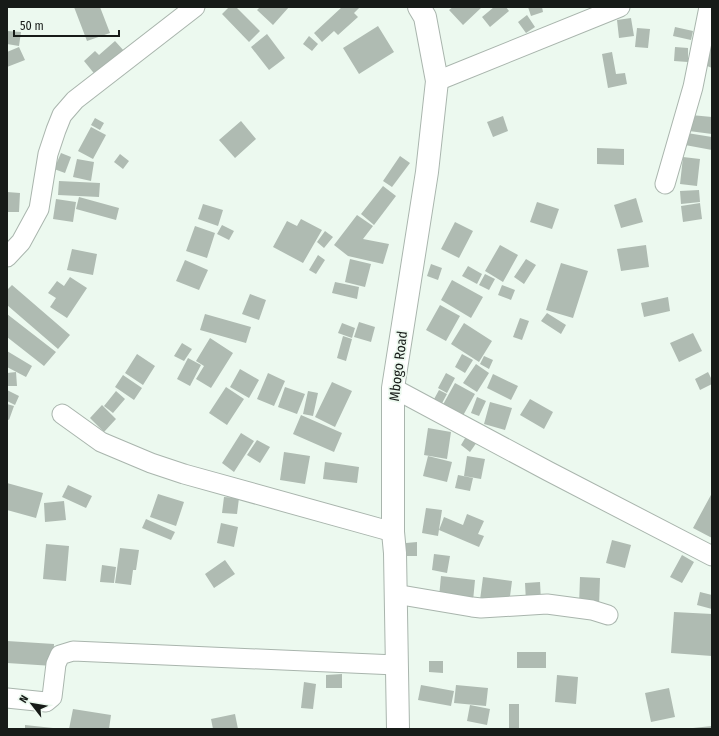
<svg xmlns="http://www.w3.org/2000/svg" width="719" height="736" viewBox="0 0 719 736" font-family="'Fira Sans Condensed',sans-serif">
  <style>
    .building { fill: #afbbb2 }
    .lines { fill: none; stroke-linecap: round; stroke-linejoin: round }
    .minor-casing { stroke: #a9b5ad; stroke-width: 21 }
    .major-casing { stroke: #a9b5ad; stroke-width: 24 }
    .minor { stroke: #fff; stroke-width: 19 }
    .major { stroke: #fff; stroke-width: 22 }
    .labels { text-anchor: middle; stroke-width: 3.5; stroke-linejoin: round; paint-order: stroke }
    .street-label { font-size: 14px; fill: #171b18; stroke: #ecf9ef }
  </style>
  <rect width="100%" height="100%" fill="#ecf9ef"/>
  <path class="building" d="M74,7H100L110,33L87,41Z
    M229,7H236L260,31L249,42L222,14Z
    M260,7H289L273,25L257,10Z
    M342,7H360L354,13L358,17L338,35L334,31L322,42L314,33Z
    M453,7H482L463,25L449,10Z
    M494,7H506L509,11L490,27L482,17Z
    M528,7H542L543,12L531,16Z
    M527,15L535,27L526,33L518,22Z
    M631,18L634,36L619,38L617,20Z
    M378,26L394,52L359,74L343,48Z
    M675,27L693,31L691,40L673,36Z
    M637,28L650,29L648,48L635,47Z
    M7,31L21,32L19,46L7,44Z
    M267,34L285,58L269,70L251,47Z
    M309,36L318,44L312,51L303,44Z
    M115,41L125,52L97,77L84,61L95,51L99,55Z
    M707,46L712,47V68L700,63Z
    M19,47L25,60L7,67V52Z
    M675,47L688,48V62L674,61Z
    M612,52L616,74L625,73L627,84L608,88L602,54Z
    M691,115L712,117V134L689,131Z
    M503,116L508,131L493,137L487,122Z
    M95,118L104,123L100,130L91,125Z
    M241,121L256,139L235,158L219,140Z
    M91,127L106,135L93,159L78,151Z
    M687,133L712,137V150L685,145Z
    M597,148L624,149V165L597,164Z
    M61,153L71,157L65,173L54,169Z
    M120,154L129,161L123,169L114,162Z
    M400,156L410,163L392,187L383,181Z
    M683,157L700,159L697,186L680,184Z
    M77,159L94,162L91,181L73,177Z
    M59,181L100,183L99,197L58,195Z
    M383,186L396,196L374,225L361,214Z
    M699,190L700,202L681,204L680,191Z
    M7,192L20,193L19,212H7Z
    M79,197L119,208L116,220L76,209Z
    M636,198L643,222L621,228L614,205Z
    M56,199L76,202L73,222L53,219Z
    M537,202L559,209L552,229L530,222Z
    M700,203L702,219L683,222L681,206Z
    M203,204L223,210L218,226L198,219Z
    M357,215L373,226L363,239L389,244L383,264L348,256L334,245Z
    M301,219L322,230L303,263L273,247L287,221L297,226Z
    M455,222L473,231L459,258L441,249Z
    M222,225L234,231L229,240L217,234Z
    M195,226L215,233L207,258L186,251Z
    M325,231L333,237L324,248L317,242Z
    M500,245L518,255L503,282L485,271Z
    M646,245L649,267L621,271L617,249Z
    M72,249L97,254L93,275L67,270Z
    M318,255L325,260L316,274L309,270Z
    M350,259L371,264L365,287L345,282Z
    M526,259L536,265L524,284L514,277Z
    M185,260L208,270L199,290L176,281Z
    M561,263L588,271L573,318L546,310Z
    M431,264L442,268L438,280L427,276Z
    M468,266L482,274L477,284L462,276Z
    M485,274L495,279L489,290L479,285Z
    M70,277L87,288L67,318L50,307L56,298L48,293L57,281L64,286Z
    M452,280L483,297L471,318L441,300Z
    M335,282L359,287L357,299L332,293Z
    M12,285L70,335L58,349L7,305V290Z
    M502,285L515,290L511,300L498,295Z
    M250,294L266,300L259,320L242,314Z
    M668,297L670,311L644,317L641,303Z
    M440,305L460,316L446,341L426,330Z
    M547,313L566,325L561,334L541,321Z
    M7,314L56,352L44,366L7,337Z
    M205,314L251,327L246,343L200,330Z
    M520,318L529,321L522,340L513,337Z
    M359,322L375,327L371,342L354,337Z
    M342,323L355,328L352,338L338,333Z
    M464,323L492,341L479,362L451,344Z
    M693,333L702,351L679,362L670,343Z
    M343,336L352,339L346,361L337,358Z
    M210,338L233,353L211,388L196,379L204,366L196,361Z
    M182,343L192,349L184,361L174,356Z
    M7,351L32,366L26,377L7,367Z
    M137,354L155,366L143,385L125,373Z
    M462,354L473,360L465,373L455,367Z
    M484,356L493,360L489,369L480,364Z
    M188,358L201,365L190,386L177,379Z
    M476,364L489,373L477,392L463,383Z
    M240,369L259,380L249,398L230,387Z
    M16,372L17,386H7V373Z
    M708,372L712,380V384L700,390L695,379Z
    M268,373L285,381L274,406L257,399Z
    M446,373L455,378L447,393L438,388Z
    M493,374L518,386L511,400L487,388Z
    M123,375L142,388L134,400L115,387Z
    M332,382L352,391L335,427L315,417Z
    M455,383L475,394L460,421L440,410Z
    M226,387L244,399L227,425L209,413Z
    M285,387L305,394L297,414L278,407Z
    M7,390L19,396L15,405L7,401Z
    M439,390L447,394L441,405L433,401Z
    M116,391L125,399L113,413L104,406Z
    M308,391L318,393L313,416L303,414Z
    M477,397L486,401L479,416L471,413Z
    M530,399L553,412L544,429L520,415Z
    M490,402L512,408L505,430L484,424Z
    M7,404L14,406L9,420L7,419Z
    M102,405L116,419L104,432L90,418Z
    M301,415L342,433L334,452L293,434Z
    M428,428L451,432L447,459L424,455Z
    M241,433L254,441L234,472L222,463Z
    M467,435L477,442L470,452L461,445Z
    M257,440L270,447L260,463L247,455Z
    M284,452L310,456L305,484L280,480Z
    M428,456L452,462L447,482L423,476Z
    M467,456L485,459L481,479L464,476Z
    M325,462L359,467L357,483L323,479Z
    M458,475L473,478L470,491L455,488Z
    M7,483L43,493L36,518L7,510Z
    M68,485L92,496L86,508L62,497Z
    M712,493V538L693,528Z
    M158,494L184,502L176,526L150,517Z
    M224,497L239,498L237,514L222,513Z
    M64,501L66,520L45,522L44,503Z
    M426,508L442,510L438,536L422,533Z
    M467,514L484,521L478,534L484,536L479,547L439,530L444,517L463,525Z
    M146,519L175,532L171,540L142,528Z
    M221,523L238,527L234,547L217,543Z
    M612,540L631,545L625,568L606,563Z
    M417,542V556H406V543Z
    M46,544L69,546L66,581L43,579Z
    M120,548L139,550L136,570H133L131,585L115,583Z
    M434,554L450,556L447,573L432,570Z
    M682,555L694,562L682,583L670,577Z
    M225,560L235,574L214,588L205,574Z
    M102,565L116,567L114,583L100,582Z
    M441,576L475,580L473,601L439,597Z
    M483,577L512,581L509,604L480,600Z
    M580,577L600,578L599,607L579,606Z
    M540,582L541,601L526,602L525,583Z
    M700,592L712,595V609L697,605Z
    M674,612L712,614V656L671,653Z
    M7,641L54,644L53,666L7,663Z
    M517,652H546V668H517Z
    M429,661H443V673L429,672Z
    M342,674V688H326V675Z
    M557,675L578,677L576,704L555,702Z
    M304,682L316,684L313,709L301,708Z
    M421,685L454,691L451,706L418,700Z
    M456,685L488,688L486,706L454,703Z
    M669,688L675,717L651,722L645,693Z
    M509,704H519V729H509Z
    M470,705L490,709L487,725L467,721Z
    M73,709L111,715L109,729H69Z
    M235,714L238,729H213L211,719Z
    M25,725L53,728V729H25Z
    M712,726V729H693V728Z"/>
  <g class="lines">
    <defs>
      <path id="minor" d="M437,81L620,7
        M665,184L693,87L709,7
        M7,257L21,242L39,209L48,154L56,130L62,115L75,100L195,7
        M393,388L548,471L712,556
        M62,414L101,442L151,463L184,474L393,532
        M395,594L472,607L481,608L547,604L592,610L608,615
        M7,698L46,702L52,697L56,664L60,655L73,651L396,665"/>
      <path id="major" d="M398,729L395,553L393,532V388L427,172L437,81L425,17L419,7"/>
    </defs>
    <use href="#minor" class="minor-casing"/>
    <use href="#major" class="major-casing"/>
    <use href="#minor" class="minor"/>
    <use href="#major" class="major"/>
  </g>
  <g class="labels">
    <g class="street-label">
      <text transform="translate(398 366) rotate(-83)" y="5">Mbogo Road</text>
    </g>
  </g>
  <rect width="719" height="736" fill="none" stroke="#171b18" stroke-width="16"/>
  <g transform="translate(32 704) rotate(301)" stroke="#ecf9ef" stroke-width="3" paint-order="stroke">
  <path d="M0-3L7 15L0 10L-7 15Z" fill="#171b18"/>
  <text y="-6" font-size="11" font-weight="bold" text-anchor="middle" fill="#171b18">N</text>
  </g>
  <path d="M14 30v6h105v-6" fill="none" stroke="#171b18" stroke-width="2"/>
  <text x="20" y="30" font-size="12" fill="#171b18" stroke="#ecf9ef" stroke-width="3" paint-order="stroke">50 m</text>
</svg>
